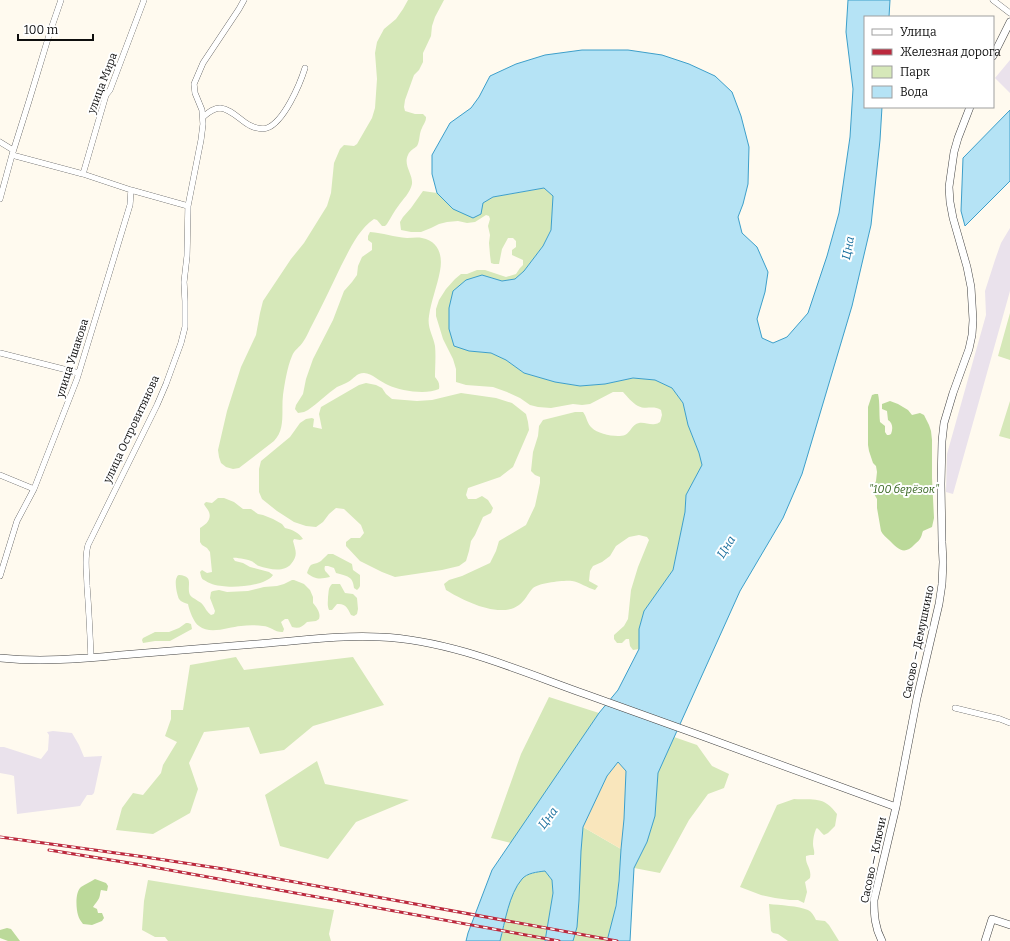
<svg xmlns="http://www.w3.org/2000/svg" width="1010" height="941" viewBox="0 0 1010 941" font-family="Bitter,serif">
  <style>
    .industrial { fill: #eae2ec }
    .green { fill: #d6e8b9 }
    .forest { fill: #bbd999 }
    .sand { fill: #f9e6bc }
    .water { fill: #b5e3f5; stroke: #3d9fca }
    .lines { fill: none; stroke-linecap: round; stroke-linejoin: round }
    .minor-casing { stroke: #414141; stroke-width: 6 }
    .tertiary-casing { stroke: #414141; stroke-width: 8 }
    .minor { stroke: #fff; stroke-width: 5.5 }
    .tertiary { stroke: #fff; stroke-width: 7 }
    .rail-casing { stroke: #bb293d; stroke-width: 3 }
    .rail { stroke: #fff; stroke-width: 1.5; stroke-dasharray: 4.5; stroke-linecap: butt }
    .labels { text-anchor: middle; stroke-width: 4; stroke-linejoin: round; paint-order: stroke }
    .street-label { font-size: 11px; fill: #0e0e0e; stroke: #fff }
    .park-label { font-size: 11px; font-style: italic; fill: #34641f; stroke: #fff }
    .water-label { font-size: 12px; font-style: italic; fill: #1a6f9d; stroke: #fff }
  </style>
  <rect width="100%" height="100%" fill="#fffaef"/>
  <path class="industrial" d="M1010,60V93L995,78Z
    M1010,228V291L953,494L946,492L947,454L986,315L985,291L995,260L1001,243Z
    M53,731L72,733L79,745L84,757L102,756L94,793L92,795H87L80,806L17,814L14,776L11,775L0,773V747H4L41,759L48,750L49,735L47,732Z"/>
  <path class="green" d="M408,0H444L435,17L432,26L431,36L423,53V62L419,70L414,75L405,100L404,107L405,111L415,114H423L426,117C426,122 424,123 422,128C419,133 420,141 417,146C414,149 410,150 408,155C403,165 413,174 412,184C410,193 403,199 399,205C394,211 391,218 387,224L385,226H382L377,220L374,219C358,230 350,249 341,266C331,287 321,308 310,329C308,333 306,338 303,342C300,347 294,350 292,356C287,368 285,382 283,395C281,411 286,429 274,441L239,468L233,469L226,467L221,463L219,457L218,450L227,411L241,367L256,335L260,313L263,301L291,259L304,243L327,206L331,193L334,163L340,149L344,145L354,146L357,144L372,118L375,108L377,79L375,53L377,42L384,29L396,19L403,9Z
    M545,188L553,196L551,229L543,246L524,271L515,279L502,281L482,275L469,351L491,353L506,360L524,373L555,382L580,386L605,384L633,378L655,380L672,388L683,403L688,425L699,453L702,465L686,495L685,512L673,570L644,611L639,629V649L633,650L630,646L629,639H626L622,643H617L614,639V635L624,626L628,619L631,590L638,567L649,540L647,537L639,535L629,537L616,546L610,556L602,562L593,566L590,571L589,581L598,586L595,590C588,588 579,582 572,581C564,580 539,583 533,588C528,593 525,601 519,605C500,619 464,601 446,590L444,584L449,580L462,576L490,563L496,551L499,541L526,525L535,506L540,483V477L535,475L531,471L533,452L538,436L539,426L543,420L575,412H583C587,417 587,424 592,428C598,434 617,438 625,435C631,432 632,424 639,423C644,422 650,425 655,424C657,424 658,423 660,422L662,415L661,410C654,405 645,410 638,406C632,403 627,396 623,392H613L590,404L582,405L573,404L551,408L538,407L530,405L520,398L507,392L493,387L466,385L456,382V369L453,359L443,339L436,316V309L439,300L446,289L455,279L461,274H467L477,270H485L506,277L516,274L520,268L523,265V260L512,255V250L516,247V241L513,238H508L502,249L499,264H494L491,263L490,255L489,243L490,235L488,226L490,219L489,216L486,215L475,222L467,223L458,221L447,222L439,224L431,228L421,232H411L401,230L400,222L403,217L411,208L423,191L437,193L453,209L483,203L493,197Z
    M370,232C383,233 394,237 407,238C412,238 417,237 422,238C439,241 443,256 440,271C437,287 431,301 429,316C427,328 433,335 435,346C436,356 435,367 435,377C438,381 440,383 439,389C426,395 401,391 388,385C380,382 372,373 364,373C356,373 354,379 348,382C345,384 341,385 337,387C327,394 318,403 308,410L304,412L298,413L295,409L296,405L303,394L306,379L313,359L333,320L344,291L352,282L357,275L358,266L362,257L372,250V243L368,240V236Z
    M1010,313V360L998,356Z
    M366,383L376,385L382,388L386,394L392,399L417,401L432,400L461,393L496,398L512,403L526,414L528,422L529,430L513,467L500,477L468,488L466,495L468,499H476L482,496L488,500L493,508L491,513L483,517L475,535L471,541L469,551L466,561L459,566L442,570L395,577L382,572L360,561L346,546V542L351,538H360L364,533L361,525L344,509L336,508L329,514L323,522L316,527L306,526L294,522L277,511L262,499L259,492V469L261,461L290,437L300,423L306,419L312,418L314,419L313,427L322,429L319,414L321,407L359,385Z
    M1010,401V439L999,436Z
    M218,498H224L234,502L243,509H251L258,514L263,515L273,519L282,524L285,528C293,530 298,532 303,539L300,540L294,539L293,541C296,552 298,555 291,564C284,573 268,569 259,566C256,565 254,562 251,561C249,560 235,557 233,558L235,561L243,563L250,567L269,572L273,575C266,586 234,588 222,586C217,586 208,583 204,580C201,579 201,575 200,572L202,570L207,573L212,572L210,552L207,548L202,545L200,542V528C205,525 212,520 209,512C208,509 205,507 204,504L206,502L212,503Z
    M328,554H333L352,564L353,570L360,575V586L359,588L357,590L354,588C353,576 347,576 336,573L334,568L328,566H325C323,572 328,572 330,577C321,579 315,580 307,573C312,560 311,567 321,561C323,559 326,556 328,554Z
    M179,575C195,576 186,586 190,595C193,599 200,601 203,605C206,609 207,612 211,615L214,614L215,611L210,598L211,592L213,591L219,590L227,592L248,591L264,587L277,586L284,584L292,580H294L304,584L310,590L313,597V603C317,608 321,613 319,619L316,621L307,622C302,627 299,629 292,627L288,619H285L281,622L284,629L283,632C276,633 270,626 263,626C256,625 248,625 241,626C229,627 210,635 199,626C194,623 189,610 188,604C185,603 181,602 179,599C177,595 174,581 177,577C177,576 178,575 179,575Z
    M332,584H340L345,593L353,594L357,598L358,609L357,614L354,616L351,615C348,609 346,603 337,604L332,610H329C327,605 328,602 328,597C329,591 328,588 332,584Z
    M186,623H188L191,624L192,629L170,641H155L143,643L142,640L143,638L155,632H169L179,628Z
    M236,657L244,670L353,657L384,705L313,726L284,750L260,754L249,727L204,732L189,763L198,789L190,813L153,834L116,830L122,808L133,793L143,795L161,773L163,765L177,742L165,736L171,719V710H183L190,665Z
    M549,697L599,713L511,843L491,838L521,754Z
    M674,737L697,745L712,766L729,774L724,788L708,794L689,820L660,873L634,868L647,842L655,816L658,773Z
    M317,761L325,784L409,800L356,822L328,859L280,846L265,795Z
    M794,799C814,800 824,796 837,814L835,826L828,833L824,835C821,833 820,830 817,828L816,829C814,834 813,839 813,844C813,848 815,851 814,855H810L806,856C805,865 812,868 810,878L805,882L807,892L804,903L798,900H790L775,898L761,895L740,887L777,805Z
    M583,827L621,849C619,881 617,911 607,941H573C581,912 579,881 581,851C581,843 582,835 583,827Z
    M545,871L552,880L553,893L545,941H500C505,922 509,893 522,879C527,873 537,872 545,871Z
    M148,880L334,910L329,934L331,941H168L165,937H155L142,930L144,901Z
    M769,904C779,905 799,906 808,910C812,912 814,916 816,920L825,921L829,925L839,941H788L778,934L773,933L771,931Z"/>
  <path class="forest" d="M875,394H878C880,402 879,413 880,422L885,426V432L887,435H889L891,434C893,429 893,423 888,420L887,411L882,409V404L890,401L898,404L908,410L912,415L920,413L924,415L929,425L931,431L932,440V478L934,518L932,527L923,531C922,533 922,535 921,537C920,540 917,542 915,544C904,556 898,549 889,540C886,537 883,535 881,531L877,508V499L873,492V488L876,481L877,472L876,466L873,463L869,451L868,445V407L872,395Z
    M95,879L106,883L108,886L107,891L101,890C100,893 100,898 98,900C96,903 95,904 93,907L97,909L98,913H102L104,918L102,921L92,925L83,924C81,921 79,919 78,915C76,908 75,892 81,887C85,884 91,882 95,879Z
    M7,928L11,929L20,941H8L0,938V930Z"/>
  <path class="sand" d="M618,762L626,771L624,819L621,849L583,827L607,776Z"/>
  <path class="water" d="M848,0H890L889,17H865V107H882L880,140L871,225L852,306L802,474L783,518L740,591L658,773L655,816L647,842L634,868L630,941H607L616,906L619,881L621,849L624,819L626,771L618,762L607,776L583,827L581,851L579,900L577,927L573,941H545L553,893L552,880L545,871C537,872 527,873 522,879C509,894 505,922 500,941H466L468,933L492,870L599,713L618,690L639,649V629L644,611L673,570L685,512L686,495L702,465L699,453L688,425L683,403L672,388L655,380L633,378L605,384L580,386L555,382L524,373L506,360L491,353L469,351L454,346L449,329V308L453,291L466,280L482,275L502,281L515,279L524,271L543,246L551,230L553,196L544,188L493,197L483,203L481,214L473,218L453,209L437,193L432,174V155L450,123L471,108L479,97L490,76L516,64L545,55L582,50H628L662,55L689,64L715,76L732,92L741,116L749,147L748,184L743,204L738,217L742,233L757,247L768,272L765,292L757,319L762,338L773,343L787,337L808,313L827,256L839,213L850,137L853,89L846,32Z
    M1010,110V181L965,226L961,211L963,158Z"/>
  <g class="lines">
    <defs>
      <path id="minor" d="M993,0L1010,13
        M203,117C208,113 213,108 220,108C231,109 240,120 249,125C255,128 261,130 267,128C284,122 300,84 305,68
        M0,142L13,150
        M83,174L106,95L110,90L144,0
        M131,190L188,206
        M0,199L12,155L29,101L50,32L61,0
        M0,353L79,373
        M0,475L34,489
        M0,576L17,521L34,489L77,379L130,205L131,190L83,174L12,155
        M91,658C90,634 89,610 87,586C87,572 84,559 88,545L157,405L166,384L181,343L185,327V301L184,282L187,256L188,206L201,140L203,124L202,110L195,93L194,84L203,63L239,9L244,0
        M955,708L1000,719L1010,723"/>
      <path id="tertiary" d="M993,56L1010,22
        M0,658C40,662 80,659 121,655C170,651 219,647 269,643C306,640 343,635 380,637C451,640 520,671 585,694C689,731 792,769 896,807
        M882,941C875,928 874,915 874,900L896,807L917,698L939,604L942,584L943,562L942,542L941,484L942,441L944,423L953,393L969,349L972,335L973,320L971,287L967,267L953,218L950,202L949,187L954,152L958,138L970,107
        M985,941L992,919L1010,925"/>
    </defs>
    <use href="#minor" class="minor-casing"/>
    <use href="#tertiary" class="tertiary-casing"/>
    <use href="#minor" class="minor"/>
    <use href="#tertiary" class="tertiary"/>
    <defs>
      <path id="rail" d="M0,837L145,857L224,869L617,941
        M49,850L142,865L559,941"/>
    </defs>
    <use href="#rail" class="rail-casing"/>
    <use href="#rail" class="rail"/>
  </g>
  <g class="labels">
    <g class="street-label">
      <text transform="translate(102 83) rotate(-69)" y="4">улица Мира</text>
      <text transform="translate(72 358) rotate(-72)" y="4">улица Ушакова</text>
      <text transform="translate(131 429) rotate(-65)" y="4">улица Островитянова</text>
      <text transform="translate(918 642) rotate(-78)" y="4">Сасово — Демушкино</text>
      <text transform="translate(873 860) rotate(-78)" y="4">Сасово — Ключи</text>
    </g>
    <g class="park-label">
      <text x="904" y="493">"100 берёзок"</text>
    </g>
    <g class="water-label">
      <text transform="translate(848 248) rotate(-79)" y="4">Цна</text>
      <text transform="translate(726 547) rotate(-58)" y="4">Цна</text>
      <text transform="translate(548 818) rotate(-53)" y="4">Цна</text>
    </g>
  </g>
  <rect x="864" y="16" width="130" height="92" fill="#ffffff" stroke="#9f9f9f"/>
  <rect x="872" y="29" width="20" height="6" fill="#ffffff" stroke="#9f9f9f"/>
  <text x="900" y="36" font-size="12" fill="#0e0e0e">Улица</text>
  <rect x="872" y="49" width="20" height="6" fill="#bb293d" stroke="#9f9f9f"/>
  <text x="900" y="56" font-size="12" fill="#0e0e0e">Железная дорога</text>
  <rect x="872" y="66" width="20" height="12" fill="#d6e8b9" stroke="#9f9f9f"/>
  <text x="900" y="76" font-size="12" fill="#0e0e0e">Парк</text>
  <rect x="872" y="86" width="20" height="12" fill="#b5e3f5" stroke="#9f9f9f"/>
  <text x="900" y="96" font-size="12" fill="#0e0e0e">Вода</text>
  <path d="M18 34v6h75v-6" fill="none" stroke="#0e0e0e" stroke-width="2"/>
  <text x="24" y="34" font-size="12" fill="#0e0e0e" stroke="#ffffff" stroke-width="3" paint-order="stroke">100 m</text>
</svg>
